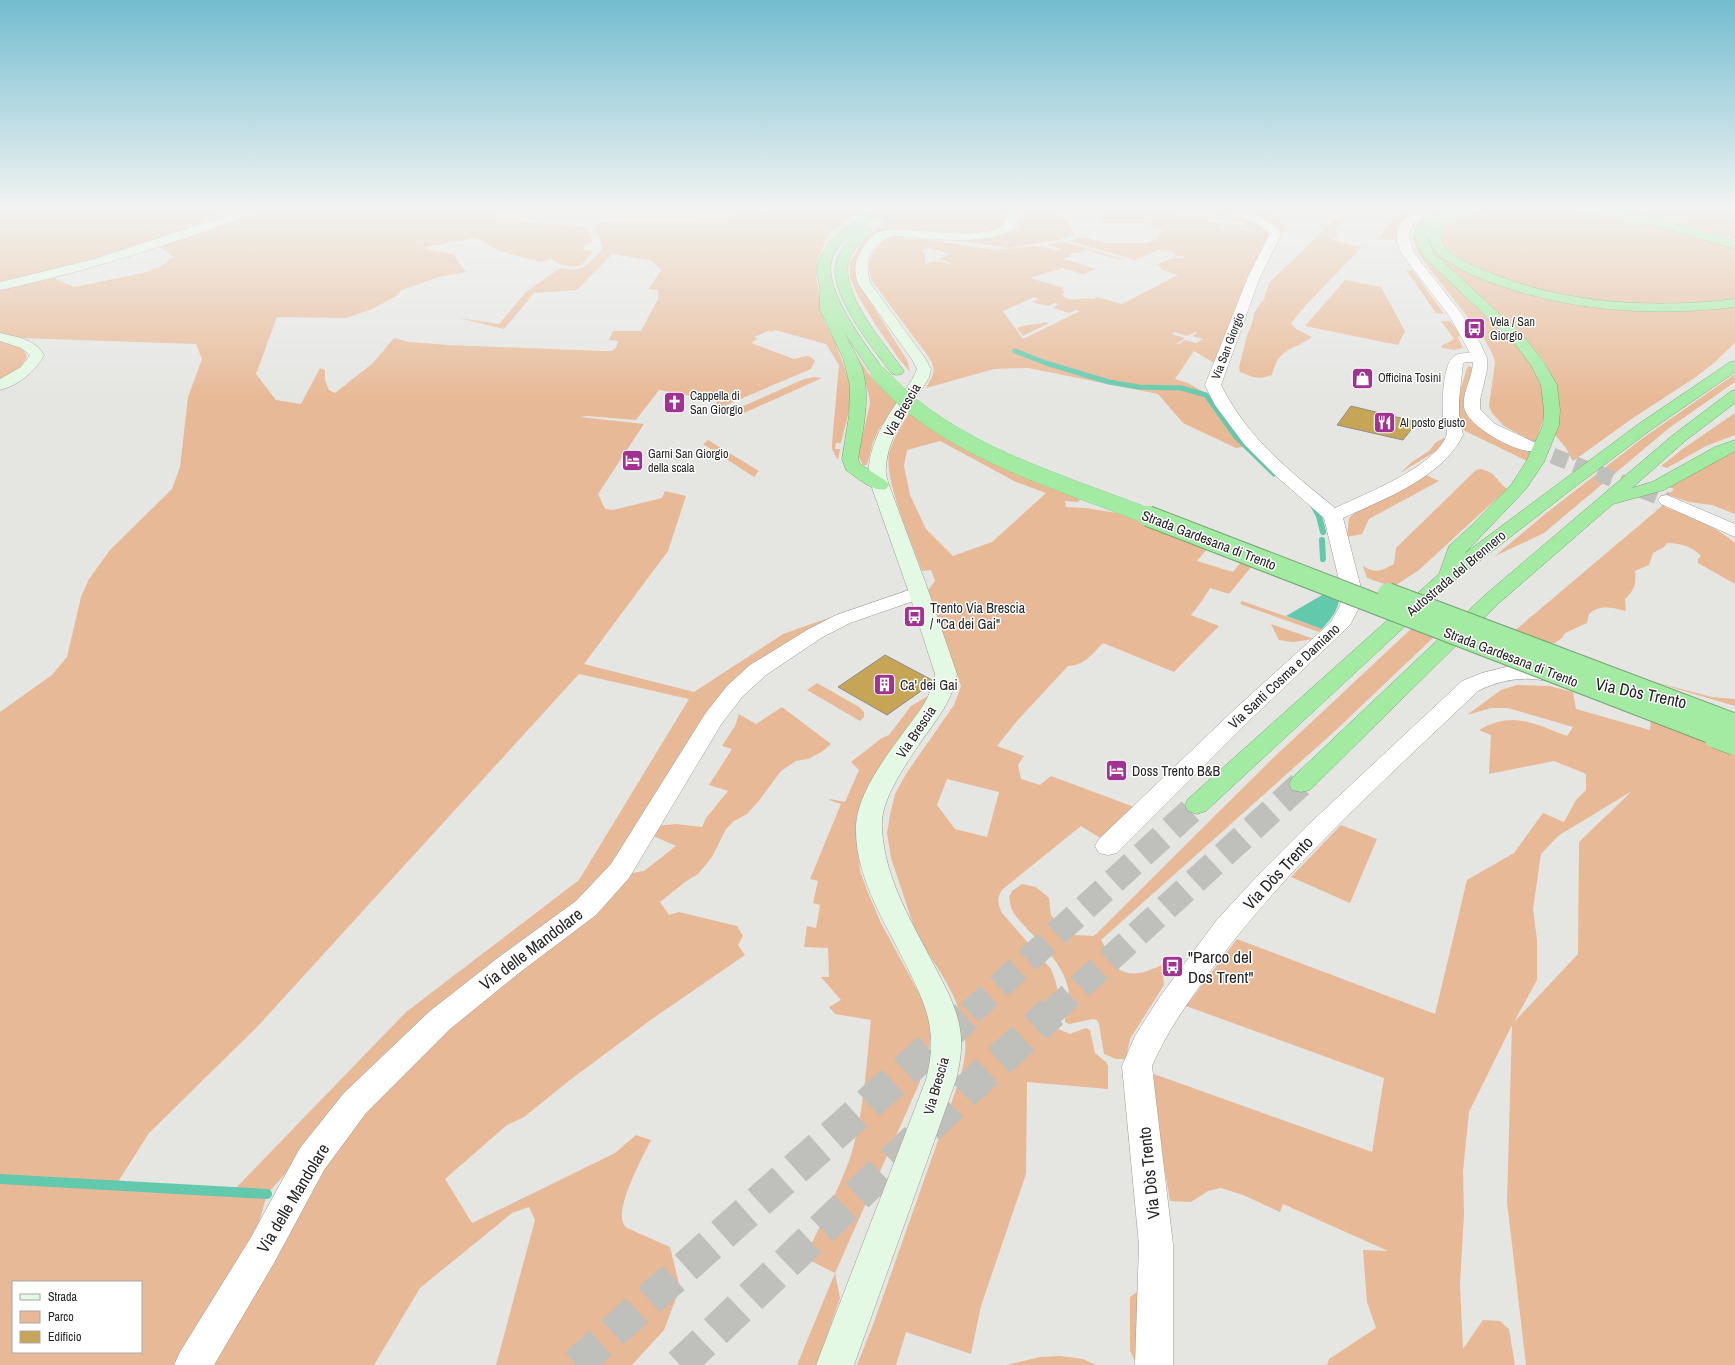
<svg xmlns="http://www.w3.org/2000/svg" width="1735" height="1365" viewBox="0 0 1735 1365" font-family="'Archivo Narrow',sans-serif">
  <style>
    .green { fill: #e8b996; fill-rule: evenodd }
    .water { fill: #63c9ac }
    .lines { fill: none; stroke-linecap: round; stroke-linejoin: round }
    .stream-far2 { stroke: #63c9ac; stroke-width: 5 }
    .stream-far1 { stroke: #63c9ac; stroke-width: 6 }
    .stream { stroke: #63c9ac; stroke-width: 10 }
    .building { fill: #c6a556; stroke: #8e8d89 }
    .street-tunnel { stroke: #bfbfbc; stroke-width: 16; stroke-dasharray: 16 8; stroke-linecap: butt }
    .highway-tunnel-far2 { stroke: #bfbfbc; stroke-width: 13; stroke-dasharray: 13 6; stroke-linecap: butt }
    .highway-tunnel-far1 { stroke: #bfbfbc; stroke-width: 26; stroke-dasharray: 26 13; stroke-linecap: butt }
    .highway-tunnel { stroke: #bfbfbc; stroke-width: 33; stroke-dasharray: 33 16; stroke-linecap: butt }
    .street-casing { stroke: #9b9c98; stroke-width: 1 }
    .secondary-casing { stroke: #9b9c98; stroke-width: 1 }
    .highway-casing { stroke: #77a676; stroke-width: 1 }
    .street { fill: #fff; fill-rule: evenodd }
    .secondary { fill: #e3f9e3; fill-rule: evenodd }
    .highway { fill: #a3eba2; fill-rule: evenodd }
    .highway-bridge-far2-casing { stroke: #77a676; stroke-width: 16; stroke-linecap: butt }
    .highway-bridge-far1-casing { stroke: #77a676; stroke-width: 22; stroke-linecap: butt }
    .highway-bridge-casing { stroke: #77a676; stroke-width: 27; stroke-linecap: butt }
    .highway-bridge-far2 { stroke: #a3eba2; stroke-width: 16 }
    .highway-bridge-far1 { stroke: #a3eba2; stroke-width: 20 }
    .highway-bridge { stroke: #a3eba2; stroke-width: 26 }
    .labels { text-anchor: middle; stroke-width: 3; stroke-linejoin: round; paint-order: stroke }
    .far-poi-label { font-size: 12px; fill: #252524; stroke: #fff; text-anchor: start }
    .far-street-label { font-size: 12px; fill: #252524; stroke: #fff }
    .street-label { font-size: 14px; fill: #252524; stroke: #fff }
    .poi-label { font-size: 14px; fill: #252524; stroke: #fff; text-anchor: start }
    .near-street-label { font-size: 17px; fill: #252524; stroke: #fff }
    .near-poi-label { font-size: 17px; fill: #252524; stroke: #fff; text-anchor: start }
  </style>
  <rect width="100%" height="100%" fill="#e5e6e2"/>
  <path class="green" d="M0,209H226L194,227L94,261L0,284Z
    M267,209H510L500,214L501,217L536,223L586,227L592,239V242L584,246L583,250L592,251C589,255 586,262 582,264C573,270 558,264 551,259L541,262L499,251L481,240L473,238L421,248L453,254L466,272L439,277L402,290L395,297L372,309L346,318L277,317L256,374L276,400L301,404L320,368L325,370V380L329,390L335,393L373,363L394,338L409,342L449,345L603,351H611L616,348L618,341L609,340L613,331H641L658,299V290L649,289L661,270L650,260L612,254L577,290L534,293L504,329L459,318L499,324L526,292L560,268C583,273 588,265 602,249L601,241L595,229C598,219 614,214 622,209H624L601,222H697L727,216L743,209H944L1008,213L1009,220C1001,227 993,232 982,233C959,236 892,224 878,233C872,236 867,242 863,248C855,258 853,267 856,279L907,360L910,372L899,359L875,324L858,296L850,277V262L862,242L885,220L853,216L830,232L818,259L816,277L824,321L835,342L849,380L851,403L841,443H836L835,449H840L838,460L832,449V443L839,365L826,344L775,330L772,332L768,331L754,337L758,339L751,343L794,359L807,356L811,357L815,361L811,369L724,406H715L717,400L713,397L707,398L704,394L698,397L659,390L636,420L587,416L580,417L644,424L598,494L605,509L613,510L662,498L665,491L686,496L668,551L584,664L694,692L783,634L837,615L757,666L613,868L298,1160L267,1194L257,1230L180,1365H0V712L52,675L67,657L81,597L89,579L110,550L172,489L180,467L188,397L202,359L196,344L21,338L0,333V289L54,278L74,287L143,273L160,267L173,257L159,246L201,233ZM579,674L689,699L579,880L406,1012L232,1192L116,1185L149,1133L257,1027ZM13,1282H141V1352H13Z
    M1017,209H1034L1030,212L1064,214V218L1075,235L1058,240L1008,248L915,234C935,236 1011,246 1019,224C1022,218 1019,214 1017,209Z
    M1217,209C1229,209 1229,213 1238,216C1251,219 1258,224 1269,233L1270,239L1216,364L1194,351L1175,379L1188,383L1207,394L1248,446L1236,448L1183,423L1158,394L1028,368L994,369L926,388C934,373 937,371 928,356L872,281C871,277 869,273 869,269C868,256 881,237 895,236C900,236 907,239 913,240V237L995,250L1036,246L1058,251L1061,249L1046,244L1065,242L1124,259L1121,260L1086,250L1078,253H1071L1069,255L1071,256L1064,259L1096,269L1083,274L1062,268L1030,278L1064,288L1061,290L1065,291L1062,295C1071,304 1083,296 1093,299L1097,297L1122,304L1178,275L1162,270L1158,264L1173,258H1187L1181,256L1172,257L1175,255L1171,251L1158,250L1135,260L1069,241L1081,237L1107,243H1145L1156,240L1160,232L1164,231L1147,223H1102L1096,210L1219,215ZM1211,219L1220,221L1228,219L1243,223L1242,227L1253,230V232L1230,226L1222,230L1217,229L1224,225L1208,220ZM929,248L950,254L939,259L951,263L948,264L938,261L925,264V255L922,250ZM1034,297L1039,299L1032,302L1048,306L1055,303L1059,304L1053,308L1069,313L1076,310L1080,311L1023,339L1003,311ZM1174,332L1187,336L1195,332L1197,333L1192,336L1203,339L1196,343L1185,340L1179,344H1176L1185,338L1172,334Z
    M1266,209H1279L1280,213L1277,215L1285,229L1281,234L1279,229L1275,225L1247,212L1267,213Z
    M1345,209H1355L1335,230L1338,234L1332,240L1362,247L1306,305L1291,323L1296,329L1312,337C1292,351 1279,347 1272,375L1261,378L1253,377L1240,372L1239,367L1247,336L1253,320L1254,313L1264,299L1269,283Z
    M1404,209H1418C1406,215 1396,226 1395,240L1379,239L1387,226Z
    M1440,209H1452L1443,211L1423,222L1425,256C1458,294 1549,354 1545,408C1544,420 1539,432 1535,443L1504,426L1492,413L1489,406L1495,362L1492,353L1483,337L1420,256C1406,232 1415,218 1440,209Z
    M1500,209H1562L1633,218L1735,246V299C1681,306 1626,306 1572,297C1545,293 1442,266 1440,235C1440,228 1446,224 1453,220C1466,213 1485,212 1500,209Z
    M1612,209H1719L1735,214V239L1682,223Z
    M1427,237L1437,250L1461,267L1579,302L1735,307V343L1715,362L1696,377L1633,418L1573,461L1566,448L1555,435L1558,423L1555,384L1544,361L1526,339L1434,254L1428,242Z
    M1406,270L1413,271L1444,314L1436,313Z
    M1345,280L1381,287L1405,331L1398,345L1305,326Z
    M1441,321H1450L1461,335L1458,337L1463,348L1454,350L1442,348L1441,346L1454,339Z
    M1045,322L1049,323L1023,336L1017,328C1027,323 1035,326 1045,322Z
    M0,340C10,343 25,346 27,357L18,370L0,381Z
    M857,356L869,374L899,404L879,429L873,442L867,465H863L858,455L870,404L869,395Z
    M1469,366L1474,368L1466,396L1503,441L1531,453L1527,461L1465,431C1451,411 1461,389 1467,368Z
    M1735,374V382L1669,428L1544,533L1495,556L1545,514L1643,438Z
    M814,377L822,378L735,417L728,413L804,379Z
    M909,413L1081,499L1078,502L1065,501L1066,507L1085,508L1117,513L1208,548L1197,561L1233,572L1241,562L1252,566L1229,594L1210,588L1202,601L1191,615L1219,626L1174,672L1103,643C1093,653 1084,666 1068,666L1017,721L997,746L1024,756L1018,765L1021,779L1040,785L1051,776L1137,808L1105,841L1081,826L1003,889C996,898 998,903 1002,913L1051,969C1057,982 1063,1007 1053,1020L1056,1028L1070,1034L1086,1028L1090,1030L1095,1053L1106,1062L1108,1066V1089L1027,1082L1026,1174L981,1306L971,1354L906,1332L896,1365H857L874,1322L958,1084C961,1074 964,1064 965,1054C969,1006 938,969 913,931L914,927L891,858L887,833L890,815L895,794L906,774L954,705L961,686L928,590L935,581L931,570L922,571C912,544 884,480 889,454C893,439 901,426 909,413ZM940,441L1016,482L1046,493L992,542L953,556L926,529L910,495L904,466L907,450ZM947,779L999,792L987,837L955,829L937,805Z
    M1735,413V435L1706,446L1667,468L1661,466L1684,448Z
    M1447,437L1436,451L1400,473L1412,462L1429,451L1436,442Z
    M708,440L759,471L754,477L703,444Z
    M1735,449V514L1712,505L1689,502L1668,495L1674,489L1669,487Z
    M1480,469C1496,472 1495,479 1507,489L1419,570L1393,587L1367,578L1363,566C1377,574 1380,571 1394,564L1396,548L1476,470Z
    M1426,475L1439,481L1369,519L1362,534L1347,537L1349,518L1357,511Z
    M1662,506C1687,515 1714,525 1735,543V584L1698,563V559L1701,556C1692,546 1679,543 1667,543L1664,547L1653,553L1649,565L1635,571C1637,584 1634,590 1625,599L1626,611C1611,608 1601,604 1589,614L1587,623L1565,633L1562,638L1555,643H1540L1512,633Z
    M1242,601L1322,629L1319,632L1240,604Z
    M1271,624L1314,639L1293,642L1279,640Z
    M1412,628L1435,636L1336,730L1101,940C1106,946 1106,956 1112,963C1127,980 1144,973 1162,965L1164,985L1130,1039L1126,1059H1116L1104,1054L1099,1024L1097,1020L1093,1019L1069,1024L1065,1022C1065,1010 1071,999 1068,988C1062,959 1032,937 1015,915L1011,908L1009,897L1012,891L1022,884L1036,887L1049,898L1051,915L1060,926L1074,935L1094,936L1271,760Z
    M1650,681L1712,697L1735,699V706Z
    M817,683L859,707L864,712V717L860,721L807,690Z
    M1517,685L1549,686L1573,692L1576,709L1650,730L1651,716L1735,752V1365H1526L1507,1202L1512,1025L1469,1112L1463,1171L1464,1214L1460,1285L1463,1349L1483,1320L1500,1321L1509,1329L1515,1365H1327L1329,1359L1376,1328L1367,1302L1363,1250L1388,1251L1283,1204L1280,1212L1243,1195L1221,1188L1208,1191L1191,1202L1170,1201L1152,1093L1154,1074L1372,1152L1384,1078L1186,1006L1237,939L1435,1014L1467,880L1514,853L1543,813L1564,822L1576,800L1586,790V774L1554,761L1489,774L1491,735L1479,730C1513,711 1533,723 1567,736L1573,727L1508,708H1491L1467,715L1501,690ZM1632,791L1579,842L1578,954L1514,1022L1537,980V940L1533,909L1541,854L1558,836Z
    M933,693L856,832L860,871L868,893L881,923L921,997L929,1017L931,1034L928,1059L919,1084L835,1273L840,1298L817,1365H797L835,1273L805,1258C819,1227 837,1193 849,1161C864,1116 866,1067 871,1020L835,1014L829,1007L841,1000L821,977H829L828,948L804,947L807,926L816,928L820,905L813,903L818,881L810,879L841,804L829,800L830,799L845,802L859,770L851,762L882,738L889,735L911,706Z
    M782,707L831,744L823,751L808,759L796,761L781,771L758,802L747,814L734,821L726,829L712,857L698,874L685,882L660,902L669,915L679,912L737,926L743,936L738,945L745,955L652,1019L570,1080L524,1117L507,1125L445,1179L472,1223L615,1153L636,1135L651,1140C644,1155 609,1216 627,1228L670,1247L680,1288L664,1330L632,1365H496L535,1220L529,1207L512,1213L420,1288L374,1365H214L320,1173L382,1091L449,1023L627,874L644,871L676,846L649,834L654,826L676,824L702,827L706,818L728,791L709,785L732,749L722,746L735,726L739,714L756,724Z
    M1341,825L1377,839L1350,903L1291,877Z
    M1137,1292V1365L1130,1351V1297Z
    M1060,1356L1083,1359L1096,1365H1006L1040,1357Z"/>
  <path class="water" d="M1324,594L1339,599C1338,611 1330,620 1322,629L1286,616Z"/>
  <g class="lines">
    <path class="stream-far2" d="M1015,351L1046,363L1109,382L1139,387L1181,388L1206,395L1236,437L1274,474
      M1313,506L1319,517"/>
    <path class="stream-far1" d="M1319,516L1323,532
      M1322,540L1323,559"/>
    <path class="stream" d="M0,1179L267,1194"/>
  </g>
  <path class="building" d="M1351,406L1417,422L1403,440L1337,425Z
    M885,655L932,680L931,684L887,715L838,687Z"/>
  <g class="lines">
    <path class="street-tunnel" d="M1530,447L1667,500"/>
    <path class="highway-tunnel-far2" d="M881,219L897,209"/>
    <path class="highway-tunnel-far1" d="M970,1013L1197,805
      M1051,1013L1301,784"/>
    <path class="highway-tunnel" d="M576,1365L971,1012
      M680,1365L965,1092L1052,1012"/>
    <defs>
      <path id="street" d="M1226,209C1231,209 1238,208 1242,209C1254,213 1278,223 1281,235L1260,277L1221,385C1248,439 1289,470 1335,508C1365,494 1432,468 1446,437C1449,430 1444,423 1443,416C1442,403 1443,366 1453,357C1457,353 1465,353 1470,353L1450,317L1404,257C1394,243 1394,227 1407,217C1411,214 1416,210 1421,209C1425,208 1430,209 1434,209L1413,224L1409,232V238L1414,253L1461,313L1480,343L1487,358V370L1480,400V409L1495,424L1536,443L1538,447L1536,451C1519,455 1466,426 1464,407C1462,392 1473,377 1473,362H1466L1463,363L1459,400V417L1463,435C1442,478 1384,499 1343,518L1362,592L1360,606L1350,625L1252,718L1117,853L1108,855L1099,853L1095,846L1099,839L1236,708L1331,622L1340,606L1342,592L1324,518L1276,476L1244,444L1215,405L1205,385L1248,277L1269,235L1268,232L1257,224L1228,211Z
        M1667,495L1735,524V537L1661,504L1658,500L1661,496Z
        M918,587L925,589L928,593L925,597L850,623L821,638L766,675L743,696L722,723L629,878L596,915L519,973L450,1029L366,1113L324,1170L274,1263L214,1365H174L180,1352L250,1239L300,1148L344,1093L430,1011L499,957L576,901L611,864L705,714L727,686L750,665L807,630L836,615Z
        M1510,666H1531L1561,670L1564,675L1561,680C1551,682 1543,680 1533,679C1513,678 1496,682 1478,691C1384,781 1285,868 1209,973C1187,1004 1167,1031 1152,1066L1173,1245V1365H1135L1139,1245L1122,1066L1135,1036L1159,998L1216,921L1261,872L1307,826L1462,681L1482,673Z"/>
      <path id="secondary" d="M248,209H264L262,211C176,242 90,271 0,290V282L94,259Z
        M1006,209H1018V223C999,249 927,238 897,236C872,239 862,261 871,284L925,358L931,369L929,378C912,405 888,434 886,467C885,473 887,479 889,485L927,587L957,674C953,700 937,719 922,740C910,758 898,775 889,795C885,805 881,816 882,827C884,881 915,926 938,973C947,990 957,1009 960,1029C963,1046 960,1063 956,1080L854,1365H816L926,1080C930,1063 933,1046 930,1029C928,1010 919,992 911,975C889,928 854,879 856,825C858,792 887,755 906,729C919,712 932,696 935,674L907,587L871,485C870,479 868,473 869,466C872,433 896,405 913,378L917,369L913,361L858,284C854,271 854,261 862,249C866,243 870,237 876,233C885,229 897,229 907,230C933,231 971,238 996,229C1000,228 1003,224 1006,222Z
        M0,333C17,337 35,339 44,355C35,372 19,385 0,390V379L21,367L30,355L21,348L0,341Z"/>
      <path id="highway" d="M1445,209H1463L1461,211L1470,209H1495L1493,211C1476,216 1451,215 1441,232C1441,235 1441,241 1443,244C1450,257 1471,264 1484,270C1562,304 1651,309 1735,299V307C1646,318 1553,310 1470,274C1459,268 1434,256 1431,243C1427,230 1434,223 1445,217L1430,225L1426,235L1434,253L1524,337L1543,361L1557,385L1560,410L1559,425L1544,462L1526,489L1464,554L1640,423L1730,362L1735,361V372L1652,429L1572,489L1455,580L1206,811L1197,814L1188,811L1185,805L1188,799L1439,574L1449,546L1472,525L1511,485L1526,462L1543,425L1544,410L1541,385L1531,365L1514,343L1425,258L1417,244L1414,232C1420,219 1432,213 1445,209Z
        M1570,209C1626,206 1683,224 1735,241V249L1656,226L1616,218L1576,212Z
        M867,215L871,216L873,218L871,220C857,230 840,240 833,256C819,286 868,348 886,373L883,376L878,378L873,376L844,332C850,344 857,355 862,368C871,397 863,429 858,459L860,464L886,481L889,485L886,489C872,492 858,478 846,470L842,459L849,416L850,385L843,358L820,310V287L817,274L818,263L821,256L831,240L850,225Z
        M866,227L870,228L872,231C865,240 855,246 850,257C836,291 886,345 904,371L902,374L897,375L892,374C873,349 835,302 835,270C835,261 840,252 845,245C851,238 858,230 866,227Z
        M1735,390V403L1685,441L1632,488L1652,482L1715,447L1735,440V451L1664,490L1613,504L1499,603L1310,790L1301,792L1292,790L1289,784L1292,778L1485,595L1673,435L1730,392Z"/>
    </defs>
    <use href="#street" class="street-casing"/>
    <use href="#secondary" class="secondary-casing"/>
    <use href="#highway" class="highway-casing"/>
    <use href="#street" class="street"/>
    <use href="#secondary" class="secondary"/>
    <use href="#highway" class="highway"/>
    <defs>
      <path id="highway-bridge-far2" d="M878,373C892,388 906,402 923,414C990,463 1073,487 1150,517"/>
      <path id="highway-bridge-far1" d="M1148,516L1718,736
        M1388,593L1735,724"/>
      <path id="highway-bridge" d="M1716,735L1735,742"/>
    </defs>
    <use href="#highway-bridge-far2" class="highway-bridge-far2-casing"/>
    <use href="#highway-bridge-far1" class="highway-bridge-far1-casing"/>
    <use href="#highway-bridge" class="highway-bridge-casing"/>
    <use href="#highway-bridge-far2" class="highway-bridge-far2"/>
    <use href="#highway-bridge-far1" class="highway-bridge-far1"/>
    <use href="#highway-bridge" class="highway-bridge"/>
  </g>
  <linearGradient id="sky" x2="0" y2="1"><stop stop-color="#73bcd0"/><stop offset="0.52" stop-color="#f3f4f2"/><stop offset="1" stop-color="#f3f4f2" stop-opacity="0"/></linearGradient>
  <rect width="1735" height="400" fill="url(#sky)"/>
  <defs>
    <symbol id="bus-square" viewBox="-11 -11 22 22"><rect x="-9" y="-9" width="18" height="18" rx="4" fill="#a03392" stroke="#fff"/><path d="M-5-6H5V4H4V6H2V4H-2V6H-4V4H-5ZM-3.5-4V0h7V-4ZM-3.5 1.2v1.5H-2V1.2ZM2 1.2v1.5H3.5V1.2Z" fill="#fff"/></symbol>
    <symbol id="shop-square" viewBox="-11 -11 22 22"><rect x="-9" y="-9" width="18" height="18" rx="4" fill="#a03392" stroke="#fff"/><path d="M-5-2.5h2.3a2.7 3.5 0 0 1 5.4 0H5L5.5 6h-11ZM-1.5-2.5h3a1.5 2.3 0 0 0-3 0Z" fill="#fff"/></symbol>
    <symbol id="church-square" viewBox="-11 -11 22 22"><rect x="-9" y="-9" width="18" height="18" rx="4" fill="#a03392" stroke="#fff"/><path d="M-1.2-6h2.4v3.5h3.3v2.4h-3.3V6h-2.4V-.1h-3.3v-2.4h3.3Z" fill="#fff"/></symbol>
    <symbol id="restaurant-square" viewBox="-11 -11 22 22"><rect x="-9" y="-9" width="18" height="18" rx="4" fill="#a03392" stroke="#fff"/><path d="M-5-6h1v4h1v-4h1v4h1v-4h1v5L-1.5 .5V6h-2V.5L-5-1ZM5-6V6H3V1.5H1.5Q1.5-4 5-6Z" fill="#fff"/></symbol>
    <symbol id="hotel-square" viewBox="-11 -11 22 22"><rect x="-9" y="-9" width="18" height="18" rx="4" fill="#a03392" stroke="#fff"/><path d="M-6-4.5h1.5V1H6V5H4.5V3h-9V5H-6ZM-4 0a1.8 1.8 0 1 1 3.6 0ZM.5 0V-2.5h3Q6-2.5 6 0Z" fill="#fff"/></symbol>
    <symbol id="building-square" viewBox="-11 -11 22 22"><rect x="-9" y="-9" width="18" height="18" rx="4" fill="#a03392" stroke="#fff"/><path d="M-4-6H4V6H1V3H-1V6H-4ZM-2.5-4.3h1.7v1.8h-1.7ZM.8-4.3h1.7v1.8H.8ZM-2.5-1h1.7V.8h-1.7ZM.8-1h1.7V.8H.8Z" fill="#fff"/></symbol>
  </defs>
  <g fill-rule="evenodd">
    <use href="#bus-square" x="1462" y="316" width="25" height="25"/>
    <use href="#shop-square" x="1350" y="366" width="25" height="25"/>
    <use href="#church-square" x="662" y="390" width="25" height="25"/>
    <use href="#restaurant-square" x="1372" y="410" width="25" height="25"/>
    <use href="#hotel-square" x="620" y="448" width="25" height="25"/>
    <use href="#bus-square" x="902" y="604" width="25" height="25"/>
    <use href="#building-square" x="872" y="672" width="25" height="25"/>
    <use href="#hotel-square" x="1104" y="758" width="25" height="25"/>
    <use href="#bus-square" x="1160" y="954" width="25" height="25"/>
  </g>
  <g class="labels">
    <g class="far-poi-label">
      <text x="1490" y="326">Vela / San<tspan x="1490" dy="14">Giorgio</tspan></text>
      <text x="1378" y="382">Officina Tosini</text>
      <text x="690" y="400">Cappella di<tspan x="690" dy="14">San Giorgio</tspan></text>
      <text x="1400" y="427">Al posto giusto</text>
      <text x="648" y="458">Garni San Giorgio<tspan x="648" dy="14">della scala</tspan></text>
    </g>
    <g class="far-street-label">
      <text transform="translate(1228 346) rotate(-69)" y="4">Via San Giorgio</text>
    </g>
    <g class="street-label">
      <text transform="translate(902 410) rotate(-60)" y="5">Via Brescia</text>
      <text transform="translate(1209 540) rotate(21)" y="5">Strada Gardesana di Trento</text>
      <text transform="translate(1456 573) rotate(-40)" y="5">Autostrada del Brennero</text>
      <text transform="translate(1511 657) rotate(21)" y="5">Strada Gardesana di Trento</text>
      <text transform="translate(1284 676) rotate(-43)" y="5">Via Santi Cosma e Damiano</text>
      <text transform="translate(916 732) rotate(-56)" y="5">Via Brescia</text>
      <text transform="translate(936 1086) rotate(-74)" y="5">Via Brescia</text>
    </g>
    <g class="poi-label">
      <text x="930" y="613">Trento Via Brescia<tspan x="930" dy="16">/ "Ca dei Gai"</tspan></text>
      <text x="900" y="690">Ca' dei Gai</text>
      <text x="1132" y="776">Doss Trento B&amp;B</text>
    </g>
    <g class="near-street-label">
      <text transform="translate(1641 693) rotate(12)" y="6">Via Dòs Trento</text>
      <text transform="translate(1278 873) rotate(-47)" y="6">Via Dòs Trento</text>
      <text transform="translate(531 949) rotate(-37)" y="6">Via delle Mandolare</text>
      <text transform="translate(1149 1173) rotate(-96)" y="6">Via Dòs Trento</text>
      <text transform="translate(293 1198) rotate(-59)" y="6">Via delle Mandolare</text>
    </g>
    <g class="near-poi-label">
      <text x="1188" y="963">"Parco del<tspan x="1188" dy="20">Dos Trent"</tspan></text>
    </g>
  </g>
  <rect x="12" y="1281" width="130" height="72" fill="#ffffff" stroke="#a8a8a7"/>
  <rect x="20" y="1294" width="20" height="6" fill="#e3f9e3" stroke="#a8a8a7"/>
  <text x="48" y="1301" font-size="12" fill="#252524">Strada</text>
  <rect x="20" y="1311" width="20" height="12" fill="#e8b996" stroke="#a8a8a7"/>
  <text x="48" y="1321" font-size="12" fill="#252524">Parco</text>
  <rect x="20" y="1331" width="20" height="12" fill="#c6a556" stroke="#a8a8a7"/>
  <text x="48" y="1341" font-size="12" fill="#252524">Edificio</text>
</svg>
